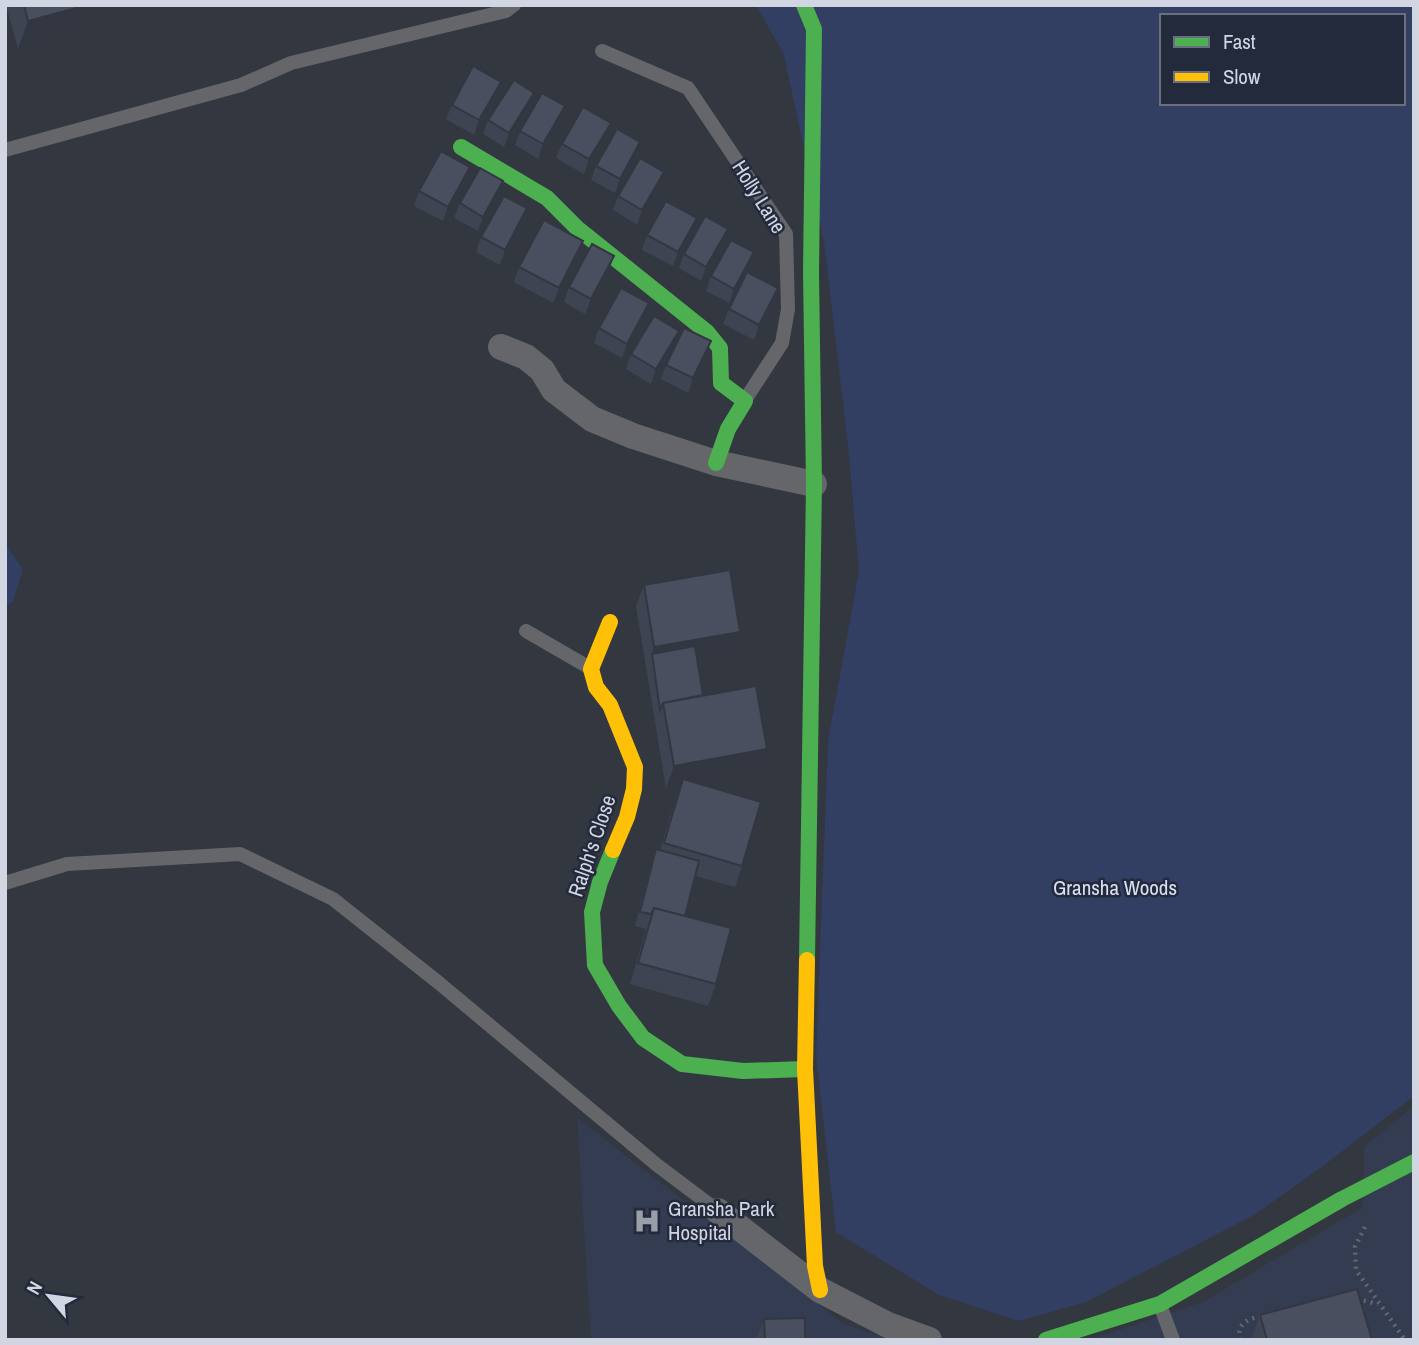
<svg xmlns="http://www.w3.org/2000/svg" width="1419" height="1345" viewBox="0 0 1419 1345" font-family="'Archivo Narrow',sans-serif">
  <style>
    .built { fill: #343c52 }
    .green { fill: #323e62; fill-rule: evenodd }
    .lines { fill: none; stroke-linecap: round; stroke-linejoin: round }
    .path { stroke: #65676b; stroke-width: 4.5; stroke-dasharray: 2 5; stroke-linecap: butt }
    .lane { stroke: #64666a; stroke-width: 14 }
    .street { stroke: #64666a; stroke-width: 26 }
    .fast { stroke: #4caf50; stroke-width: 16 }
    .slow { stroke: #ffc107; stroke-width: 16 }
    .wall { fill: #3f4452 }
    .shaded-wall { fill: #333742 }
    .building { fill: #494f5f; stroke: #333742; stroke-width: 2 }
    .labels { text-anchor: middle; stroke-width: 5; stroke-linejoin: round; paint-order: stroke }
    .street-label { font-size: 21px; fill: #d2d6e2; stroke: #232a3c }
    .park-label { font-size: 21px; fill: #d9e0f3; stroke: #232a3c }
    .poi-label { font-size: 21px; fill: #d2d6e2; stroke: #232a3c; text-anchor: start }
  </style>
  <rect width="100%" height="100%" fill="#333740"/>
  <path class="built" d="M1414,1106V1340H1089L1203,1302L1363,1207L1364,1147Z
    M577,1118L844,1324L892,1340H591Z"/>
  <path class="green" d="M756,5H1414V1096L1323,1166L1254,1215L1086,1302L1019,1321L939,1295L836,1232L816,1057L828,741L859,571L848,446L824,242L784,55ZM1162,16H1403V103H1162Z
    M5,543L23,570L13,601L5,607Z"/>
  <g class="lines">
    <path class="path" d="M1365,1227L1355,1247L1356,1270L1405,1340
      M1357,1299L1378,1304
      M1240,1340C1236,1322 1249,1319 1264,1315"/>
    <path class="lane" d="M602,51L688,88L786,234L788,309L782,343L745,400
      M5,150L241,85L291,63L506,11L514,5
      M526,631L590,668
      M5,883L67,864L240,854L333,899L439,983L657,1165L718,1211
      M1160,1305L1173,1340"/>
    <path class="street" d="M501,347L526,357L542,370L554,390L592,419L633,436L716,463L814,484
      M718,1211L820,1290L888,1325L929,1340"/>
    <path class="fast" d="M804,5L814,29L811,272L814,484L807,960
      M461,147L547,198L577,228L707,332L720,348L721,383L745,401L728,429L716,463
      M613,850L600,882L592,912L595,965L619,1006L643,1038L682,1064L743,1071L805,1069
      M1046,1340L1160,1304L1342,1199L1414,1162"/>
    <path class="slow" d="M610,622L591,669L596,687L610,705L635,767L634,789L627,817L613,850
      M807,960L805,1069L815,1266L820,1290"/>
  </g>
  <path class="wall" d="M6,5H79L70,35L18,49Z
    M501,82L495,97L474,135L446,119L452,105Z
    M534,93L529,108L504,147L483,134L488,120Z
    M565,106L560,121L538,159L515,145L520,131Z
    M611,123L605,137L584,174L556,158L562,144Z
    M635,157L615,193L591,180L596,166Z
    M470,167L465,182L443,221L414,206L419,191Z
    M503,181L498,196L478,231L454,218L460,203Z
    M659,187L637,225L613,210L618,196Z
    M527,208L522,223L500,265L476,252L481,237Z
    M697,218L691,232L673,266L642,250L647,235Z
    M728,229L722,244L701,281L679,268L684,254Z
    M583,241L578,256L553,303L514,282L519,267Z
    M749,267L729,303L706,291L711,276Z
    M609,270L585,314L564,302L569,287Z
    M778,288L773,302L754,340L723,324L729,309Z
    M649,303L644,318L622,358L594,343L599,328Z
    M711,341L706,356L688,393L661,379L666,365Z
    M673,346L651,384L626,369L631,354Z
    M644,585L740,632L733,654L698,660L703,695L759,771L695,783L742,866L735,887L696,876L685,916L716,984L708,1006L630,984L646,929L635,926L651,864L656,849L660,850L680,785L666,788L636,606Z
    M1260,1315L1372,1340H1251Z
    M764,1319L805,1340H756Z"/>
  <path class="shaded-wall" d="M80,7L70,35L18,49L28,21Z
    M501,82L495,97L474,135L479,120Z
    M534,93L529,108L504,147L509,133Z
    M565,106L560,121L538,159L543,144Z
    M611,123L605,137L584,174L589,159Z
    M640,142L635,157L615,193L620,179Z
    M470,167L465,182L443,221L448,207Z
    M664,172L659,187L637,225L642,210Z
    M503,181L498,196L478,231L483,217Z
    M527,208L522,223L500,265L505,250Z
    M697,218L691,232L673,266L678,252Z
    M728,229L722,244L701,281L706,267Z
    M583,241L578,256L553,303L559,288Z
    M754,252L749,267L729,303L734,289Z
    M614,256L609,270L585,314L591,299Z
    M778,288L773,302L754,340L759,325Z
    M649,303L644,318L622,358L627,344Z
    M679,331L673,346L651,384L656,369Z
    M711,341L706,356L688,393L693,378Z
    M740,632L733,654L654,667L652,654L654,647Z
    M767,749L759,771L666,788L674,766Z"/>
  <path class="building" d="M24,5H79L80,7L28,21Z
    M473,66L501,82L479,120L452,105Z
    M514,80L534,93L509,133L488,120Z
    M542,93L565,106L543,144L520,131Z
    M583,107L611,123L589,159L562,144Z
    M617,129L640,142L620,179L596,166Z
    M441,151L470,167L448,207L419,191Z
    M640,158L664,172L642,210L618,196Z
    M480,168L503,181L483,217L460,203Z
    M504,196L527,208L505,250L481,237Z
    M666,201L697,218L678,252L647,235Z
    M705,216L728,229L706,267L684,254Z
    M544,220L583,241L559,288L519,267Z
    M731,240L754,252L734,289L711,276Z
    M592,244L614,256L591,299L569,287Z
    M747,272L778,288L759,325L729,309Z
    M621,288L649,303L627,344L599,328Z
    M654,316L679,331L656,369L631,354Z
    M684,328L711,341L693,378L666,365Z
    M730,570L740,632L654,647L644,585Z
    M695,646L703,695L663,703L660,710L652,654Z
    M756,686L767,749L674,766L663,703Z
    M683,779L761,802L742,866L664,843Z
    M656,849L699,861L685,916L654,908L651,914L640,912Z
    M654,908L731,928L716,984L638,963Z
    M1357,1289L1372,1340H1267L1260,1315Z
    M805,1318V1340H765L764,1319Z"/>
  <defs>
    <symbol id="hospital-bare" viewBox="-9 -9 18 18"><path d="M-5-5h3v3.5h4V-5h3V5h-3V1.5h-4V5h-3Z" fill="#9a9ea9" stroke="#232a3c" stroke-width="2.5" paint-order="stroke"/></symbol>
  </defs>
  <g fill-rule="evenodd">
    <use href="#hospital-bare" x="628" y="1202" width="38" height="38"/>
  </g>
  <g class="labels">
    <g class="street-label">
      <text transform="translate(759 197) rotate(58)" y="7">Holly Lane</text>
      <text transform="translate(592 846) rotate(-71)" y="7">Ralph's Close</text>
    </g>
    <g class="park-label">
      <text x="1115" y="895">Gransha Woods</text>
    </g>
    <g class="poi-label">
      <text x="668" y="1216">Gransha Park<tspan x="668" dy="24">Hospital</tspan></text>
    </g>
  </g>
  <rect width="1419" height="1345" fill="none" stroke="#d2d6e2" stroke-width="14"/>
  <rect x="1160" y="14" width="245" height="91" fill="#232a3c" stroke="#696f7e" stroke-width="2"/>
  <rect x="1174" y="37" width="35" height="10" fill="#4caf50" stroke="#696f7e" stroke-width="2"/>
  <text x="1223" y="49" font-size="21" fill="#d2d6e2">Fast</text>
  <rect x="1174" y="72" width="35" height="10" fill="#ffc107" stroke="#696f7e" stroke-width="2"/>
  <text x="1223" y="84" font-size="21" fill="#d2d6e2">Slow</text>
  <g transform="translate(49 1296) rotate(299)" stroke="#232a3c" stroke-width="5" paint-order="stroke">
  <path d="M0-5L12 26L0 18L-12 26Z" fill="#d2d6e2"/>
  <text y="-10" font-size="19" font-weight="bold" text-anchor="middle" fill="#d2d6e2">N</text>
  </g>
</svg>
